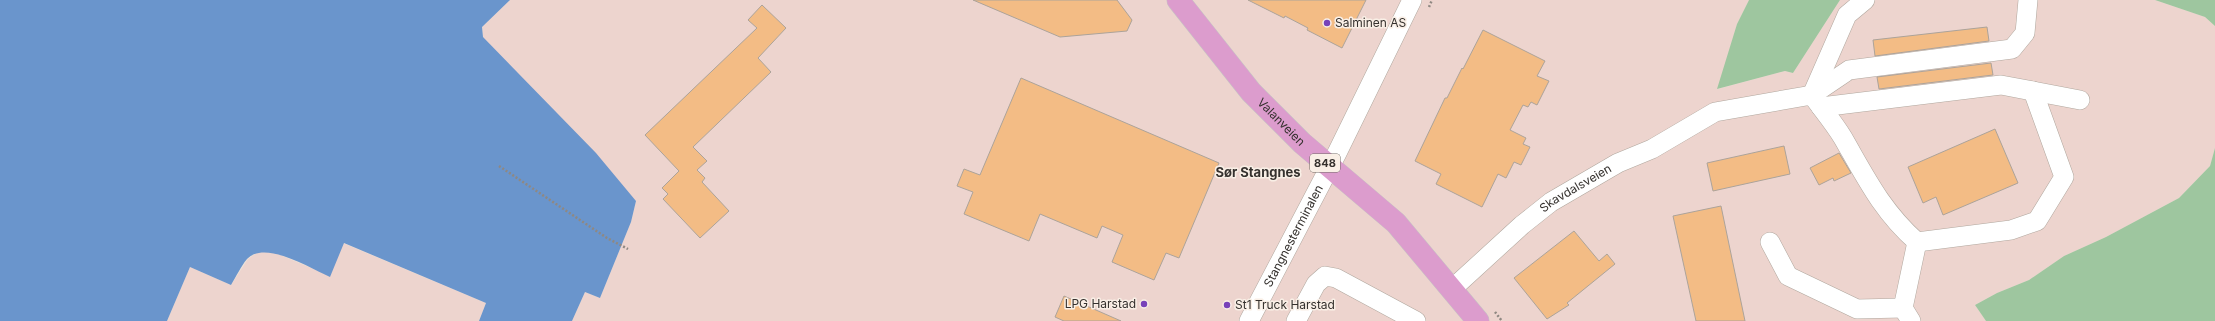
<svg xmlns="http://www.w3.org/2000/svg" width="2215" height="321" viewBox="0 0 2215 321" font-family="Inter,sans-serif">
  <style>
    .industrial { fill: #edd4ce }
    .green { fill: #9ec69f }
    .water { fill: #6a95cc }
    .building { fill: #f3bc85; stroke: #aca39a }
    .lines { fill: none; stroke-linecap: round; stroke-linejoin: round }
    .minor-casing { stroke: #b0a79e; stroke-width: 20 }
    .major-casing { stroke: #c6c5c4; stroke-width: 23 }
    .path { stroke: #8f8882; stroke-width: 2.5; stroke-dasharray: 2 2; stroke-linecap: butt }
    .minor { stroke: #fff; stroke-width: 19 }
    .major { stroke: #dc9ccd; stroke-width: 22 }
    .poi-dot { fill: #7842b9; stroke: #f9efe6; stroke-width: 1.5 }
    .labels { text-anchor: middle; stroke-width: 3; stroke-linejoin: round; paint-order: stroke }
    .shield { fill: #f9efe6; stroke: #706a65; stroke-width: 1 }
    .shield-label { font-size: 11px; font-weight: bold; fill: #35312e }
    .poi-label { font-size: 12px; fill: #35312e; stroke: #f9efe6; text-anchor: start }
    .street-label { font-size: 12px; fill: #35312e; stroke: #f9efe6 }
    .neighbourhood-label { font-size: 13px; font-weight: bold; fill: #35312e; stroke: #f9efe6 }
  </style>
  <rect width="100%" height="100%" fill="#ece2d9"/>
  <path class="industrial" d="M510,0H1749L1737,24L1718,89L1785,71L1793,73L1840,0H2155L2205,17L2215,26V148L2210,166L2179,198L2106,237L2064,256L2029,280L1997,293L1975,305L1986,321H572L585,292L600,298L631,222L636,201L483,37L482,27Z
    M343,243L486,303L479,321H167L190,267L231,285L248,259L258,252L271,251L330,276Z"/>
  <path class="green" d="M1749,0H1840L1793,73L1785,71L1717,89L1737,24Z
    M2155,0H2215V26L2205,17Z
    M2215,148V321H1986L1975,305L1997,293L2029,280L2064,256L2106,237L2179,198L2210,166Z"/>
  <path class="water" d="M0,0H510L482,27L483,37L596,153L636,201L631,222L600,298L585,292L572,321H479L486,303L344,243L330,277C310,268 265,240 247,259C241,266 236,277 231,285L190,267L167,321H0Z"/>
  <path class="building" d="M973,0H1117L1132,20L1127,31L1060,37Z
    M1248,0H1366L1342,48L1307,30L1308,28L1285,16L1284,18Z
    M762,5L786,28L758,58L771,72L693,147L707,161L697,170L705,178L702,182L729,211L700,238L663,199L668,194L662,188L679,171L645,135L757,28L748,20Z
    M1987,27L1989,41L1875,56L1873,40Z
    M1483,30L1545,61L1537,76L1549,81L1537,105L1531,102L1528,107L1523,105L1510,130L1526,138L1523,144L1530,147L1521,165L1514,162L1506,178L1498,174L1482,207L1436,184L1441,174L1415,161L1445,98H1447L1462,68L1463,69Z
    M1991,63L1993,75L1879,89L1877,77Z
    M1021,78L1219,163L1179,258L1166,253L1154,280L1112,262L1123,235L1102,226L1097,238L1040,214L1029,241L964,214L973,192L957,186L964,169L980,175Z
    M1995,129L2018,183L1943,215L1936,197L1923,203L1908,167Z
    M1784,146L1790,174L1713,191L1707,163Z
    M1839,153L1851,173L1834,181L1833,178L1819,185L1810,168Z
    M1721,206L1745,321H1696L1673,216Z
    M1574,231L1599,261L1607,254L1615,264L1567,303L1569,305L1547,319L1514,278Z
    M1064,296L1121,321H1064L1055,317Z"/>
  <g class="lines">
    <defs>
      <g id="minor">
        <path d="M1812,95L1849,70L2012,49L2025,33L2028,0"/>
        <path d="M1812,95L1847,15L1865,0"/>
        <path d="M1821,107L2001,85L2080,100"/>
        <path d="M1770,242L1788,276L1857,309L1903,308"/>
        <path id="s1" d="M1452,289L1522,225L1551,202L1618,163L1652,149L1715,112L1812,95C1822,109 1834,123 1843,138C1866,178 1882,211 1917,242L2011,230L2037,221L2064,177L2033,91"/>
        <path id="s2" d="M1249,321L1337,153L1412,0"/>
        <path d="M1296,321L1316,284L1325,276L1336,278L1416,321"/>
        <path d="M1911,321L1903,308L1917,242"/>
      </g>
      <g id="major">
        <path id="s3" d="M1178,0L1251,92L1302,143L1396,223L1478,321"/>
      </g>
    </defs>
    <use href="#minor" class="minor-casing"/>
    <use href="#major" class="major-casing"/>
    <path class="path" d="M1429,7L1432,0
      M499,166L607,238L628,249
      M1495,312L1502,321"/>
    <use href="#minor" class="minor"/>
    <use href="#major" class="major"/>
  </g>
  <g class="poi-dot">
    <circle cx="1327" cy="23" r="4"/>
    <circle cx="1144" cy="304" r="4"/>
    <circle cx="1227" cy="305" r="4"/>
  </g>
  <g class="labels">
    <rect class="shield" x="1310" y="154" width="30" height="18" rx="3"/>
    <g class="shield-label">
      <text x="1325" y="167">848</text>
    </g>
    <g class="poi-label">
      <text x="1335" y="27">Salminen AS</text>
      <text x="1136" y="308" text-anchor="end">LPG Harstad</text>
      <text x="1235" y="309">St1 Truck Harstad</text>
    </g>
    <g class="street-label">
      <text dy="4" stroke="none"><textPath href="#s3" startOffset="160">Valanveien</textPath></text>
      <text dy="4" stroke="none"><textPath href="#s1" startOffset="160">Skavdalsveien</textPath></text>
      <text dy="4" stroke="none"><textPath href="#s2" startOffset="96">Stangnesterminalen</textPath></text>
    </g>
    <g class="neighbourhood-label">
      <text x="1258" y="177">Sør Stangnes</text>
    </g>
  </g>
</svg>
